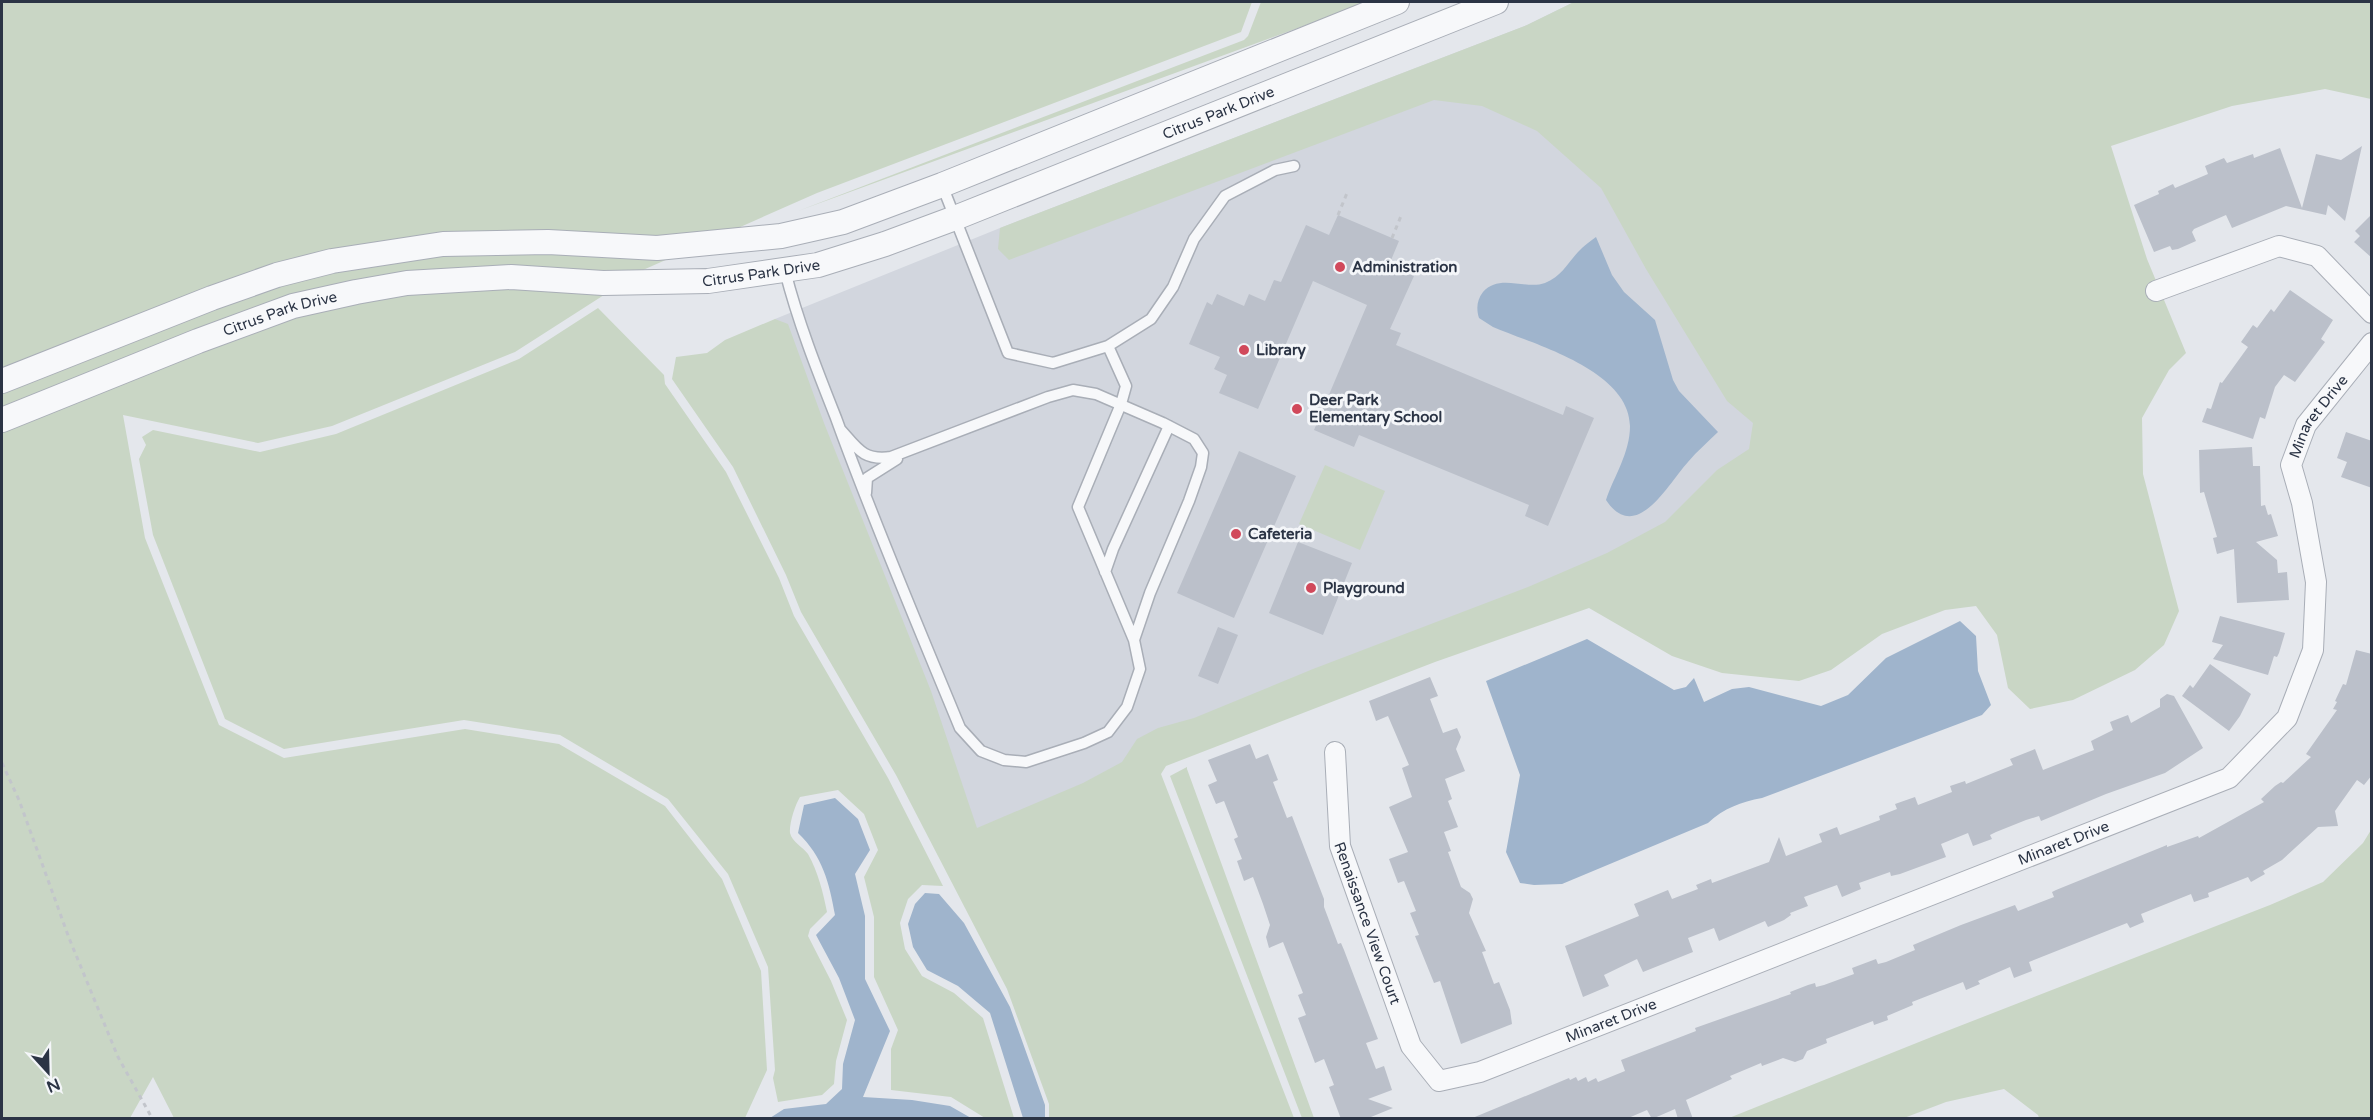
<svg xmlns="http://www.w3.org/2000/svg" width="2373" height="1120" viewBox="0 0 2373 1120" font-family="'Varela Round',sans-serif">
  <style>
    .built { fill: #d2d6de }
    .green { fill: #c9d6c5 }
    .water { fill: #9fb4cc }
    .building { fill: #bbc0ca }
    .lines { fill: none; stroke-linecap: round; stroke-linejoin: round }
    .service-casing { stroke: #a9aeb7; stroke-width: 13 }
    .minor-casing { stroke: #a9aeb7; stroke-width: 22 }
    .tertiary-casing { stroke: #a9aeb7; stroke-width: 26 }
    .path { stroke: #c2c5cb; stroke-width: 3; stroke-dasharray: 4.5 4.5; stroke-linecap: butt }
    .service { stroke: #f7f8fa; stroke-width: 10 }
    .minor { stroke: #f7f8fa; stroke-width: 20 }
    .tertiary { stroke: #f7f8fa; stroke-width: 24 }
    .poi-dot { fill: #d1495b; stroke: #f4f6f9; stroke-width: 2 }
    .labels { text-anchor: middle; stroke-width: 6; stroke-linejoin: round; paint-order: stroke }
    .street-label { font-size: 15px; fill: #2b3445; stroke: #f4f6f9 }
    .poi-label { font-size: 15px; font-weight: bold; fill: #2b3445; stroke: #f4f6f9; text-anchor: start }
  </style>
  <rect width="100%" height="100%" fill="#e4e7ec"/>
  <path class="built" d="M1574,2L1826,499L978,838L775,319L1000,228L1527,25Z"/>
  <path class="green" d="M2,2H1252L1241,32L817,193L643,270L515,352L332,426L258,443L123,415L145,538L219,725L284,758L465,729L559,744L665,806L722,879L761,971L767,1070L745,1118H174L153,1077L130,1118H2Z
    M1261,2H1369L798,211L1244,40L1248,36Z
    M1574,2H2371V99L2325,89L2232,106L2111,146L2147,259L2186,353L2169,370L2142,418L2143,474L2179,611L2164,645L2135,670L2073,700L2030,709L2008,688L1997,635L1976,606L1945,610L1882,634L1831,670L1799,681L1722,673L1672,656L1589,608L1435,662L1166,766L1161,774L1294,1118H1049V1104L1007,989L896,775L801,612L786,575L733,467L672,379L676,357L707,353L725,340L775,319L788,324L824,423L931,691L977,828L1083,783L1122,762L1137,739L1158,728L1194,718L1313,669L1528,587L1607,553L1665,522L1717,470L1749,449L1753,423L1727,401L1646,269L1601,188L1537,131L1482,106L1434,100L1009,260L998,249L1000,228L1527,25Z
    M598,308L664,375L665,384L726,472L779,578L794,616L888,778L943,886L922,885L908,899L900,923L905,949L922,976L954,993L983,1018L1014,1118H985L951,1097L891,1090V1049L898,1030L874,977V917L864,877L878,850L864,814L838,790L800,797C795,805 789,824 790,833C792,842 803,847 808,854C818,872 823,892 827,912L810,929L808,936L831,981L847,1020L836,1061L834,1084L822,1095L778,1102L773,1078L775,1070L768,967L728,874L668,799L560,735L464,720L284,749L225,719L153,535L139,459L146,445L142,437L153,430L260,452L336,434L519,359Z
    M1325,465L1385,491L1360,550L1299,524Z
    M1187,767V769L1314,1118H1302L1170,776Z
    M2371,830V1118H2039L2038,1115L2004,1089L1946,1102L1904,1118H1729L1934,1036L2270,905L2323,882L2363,843Z"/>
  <path class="water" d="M1596,237L1612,275L1624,292L1655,320L1673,380L1679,391L1718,432C1708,442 1697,451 1688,462C1668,484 1636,545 1606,500C1614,476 1630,453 1630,426C1629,370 1535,345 1493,327L1479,318C1476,308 1477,300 1483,292C1499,273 1526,290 1545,283C1564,275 1568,261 1582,248C1586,244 1591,241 1596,237Z
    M1960,621L1976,636L1978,671L1991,705L1982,715L1762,798C1741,802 1724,808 1708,823L1562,884L1534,885L1520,883L1506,852L1520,775L1486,681L1587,639L1674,690L1686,687L1694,678L1704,702L1732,689L1749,687L1821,706L1848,695L1886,658Z
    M835,798L858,819L870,850L855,874L865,916V979L890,1031L863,1097L912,1100L950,1106L971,1118H770L784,1109L826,1104L842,1089L843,1064L855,1020L839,978L816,935L835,915C829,882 823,857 798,833L804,805Z
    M925,893L939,894L964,923L1010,1007L1045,1105V1118H1023L990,1013L958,986L927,970L913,947L908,924L915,904Z"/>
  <path class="building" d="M2362,146L2345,221L2328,205L2326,215L2286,206L2232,228L2226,215L2194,229L2192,232L2196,241L2178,249L2172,250L2170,246L2154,252L2134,205L2159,194L2158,191L2173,184L2175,188L2208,174L2205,166L2224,158L2227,163L2253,154L2254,158L2280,148L2302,208L2316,154L2341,160Z
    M2372,214V258L2354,242L2360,236L2355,231Z
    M1338,215L1399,241L1389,265L1414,276L1390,329L1401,333L1396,345L1563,415L1566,406L1594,418L1548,526L1525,516L1529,505L1359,435L1354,447L1314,430L1367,305L1313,281L1258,409L1219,393L1227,375L1214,369L1220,357L1189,344L1207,302L1212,305L1217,294L1244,306L1249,294L1265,301L1274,280L1281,282L1306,225L1329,235Z
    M2290,290L2333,320L2321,339L2325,342L2295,382L2284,375L2275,387L2265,419L2260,417L2253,439L2202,422L2207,408L2211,409L2220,382L2222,383L2248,347L2241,342L2253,325L2257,328L2271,309L2274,312Z
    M2346,432L2372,441V488L2341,477L2347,462L2337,458Z
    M2252,447L2253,466H2260L2261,506L2265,505L2268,515L2271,514L2278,536L2256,542L2277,560L2278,573L2287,572L2289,600L2237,603L2234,549L2217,554L2213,538L2217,537L2204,492L2200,493L2199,450Z
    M1239,451L1296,476L1234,618L1177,593Z
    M1298,542L1352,563L1323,635L1269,613Z
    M2220,616L2285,633L2279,653L2277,657L2274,656L2268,675L2213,659L2223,645L2212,642Z
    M1218,627L1238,635L1218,684L1198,676Z
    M2356,650L2372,654V775L2364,785L2357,780L2335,811L2338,826L2318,827L2282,860L2263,871L2265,874L2251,882L2248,877L2208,893L2209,897L2194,902L2191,894L2141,914L2144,922L2130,928L2127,923L2029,962L2032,971L2014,978L2010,967L1978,981L1980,984L1966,990L1963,982L1912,1002L1913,1005L1887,1016L1888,1020L1874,1025L1873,1021L1826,1039L1827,1043L1807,1051L1803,1059L1795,1062L1783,1058L1762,1066L1761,1063L1730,1076L1732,1079L1686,1100L1693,1119H1678L1675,1109L1652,1119L1647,1110L1626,1119H1470L1569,1078L1570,1080L1576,1077L1578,1081L1586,1077L1588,1082L1596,1078L1598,1082L1625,1071L1621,1060L1696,1031L1695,1028L1791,994L1790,992L1808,985L1815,983L1816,987L1824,985L1854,974L1852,968L1876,959L1878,964L1886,962L1915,950L1913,945L1961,925L2015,905L2018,911L2054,897L2052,892L2056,890L2167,845V847L2198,836L2199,838L2264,802L2261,799L2275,786L2281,782L2283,783L2311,757L2306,754L2337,710L2333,709L2337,702L2335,701L2343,684L2346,685Z
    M2210,664L2251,694L2240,716L2229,731L2182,696L2190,685L2193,688Z
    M1430,677L1438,696L1430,699L1443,733L1457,728L1461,737L1456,749L1465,771L1445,779L1452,799L1448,801L1458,827L1444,832L1451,851L1448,852L1461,887L1470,893L1473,899L1469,913L1486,951L1482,952L1494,984L1499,982L1510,1010L1512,1024L1461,1044L1440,981L1434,983L1415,936L1419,935L1410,913L1416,911L1404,881L1398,883L1389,859L1408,852L1389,807L1412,797L1402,768L1409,765L1388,716L1376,721L1369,701Z
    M2167,694L2174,696L2203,748L2165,773L2106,794L2041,821L2039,816L2026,820L1996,832L1990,835L1992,839L1973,846L1968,833L1941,844L1946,857L1900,874L1891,876L1890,872L1859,883L1861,889L1842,897L1837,885L1804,897L1808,906L1790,913L1791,915L1784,920L1768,927L1765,921L1719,941L1714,928L1688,938L1693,952L1643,972L1637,959L1604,975L1609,986L1583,997L1565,946L1639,916L1634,904L1668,890L1672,899L1698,889L1696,885L1711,879L1712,883L1769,862L1779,837L1786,856L1822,842L1819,834L1837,827L1840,835L1880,820L1879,816L1897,809L1895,804L1915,797L1918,805L1952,792L1950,786L1965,781L1966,784L2013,765L2010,759L2035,749L2043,770L2094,750L2091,741L2113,730L2110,722L2128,715L2131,723L2160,707V699Z
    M1250,744L1256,759L1268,754L1278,780L1273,782L1287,818L1292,816L1324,899V907L1338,944L1341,943L1344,950L1378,1039L1366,1043L1376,1069L1384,1066L1392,1090L1368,1099L1393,1108L1366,1119H1341L1329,1087L1334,1085L1324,1059L1315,1063L1298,1018L1306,1015L1298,995L1303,993L1283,942L1269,948L1266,937L1270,925L1263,904L1253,877L1244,881L1237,861L1242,859L1234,839L1238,837L1224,801L1216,804L1208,785L1217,781L1208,760Z"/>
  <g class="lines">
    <defs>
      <path id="service" d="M942,185L1008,353L1053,363L1108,346L1151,319L1173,287L1194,239L1225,196L1275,170L1294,166
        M785,271C798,322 817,370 836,418C874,523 918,626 960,728L981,751L1004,760L1026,762L1084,743L1108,732L1127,707L1140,669L1134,640L1150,593L1189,501L1201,467L1203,453L1194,439L1163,423L1096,394L1073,390L1048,397L891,457C863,461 857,448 840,429
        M1108,346L1126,386L1121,404L1078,507L1134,640
        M866,493L867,478L897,459
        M1105,572L1113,549L1169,426"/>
      <g id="minor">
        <path d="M2156,291L2279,246L2317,256L2372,313"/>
        <path id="s1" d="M1335,752L1340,846L1411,1046L1439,1081L1480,1072L2229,778L2287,718L2313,650L2316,582L2302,503L2291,465L2306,425L2372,343"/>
      </g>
      <g id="tertiary">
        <path d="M2,381L212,298L277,275L332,261L443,244L548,242L657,248L781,236L843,222L942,185L1397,2"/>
        <path id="s2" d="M2,420L198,341L293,306L356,292L407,283L511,277L603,283L708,281L818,265L885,244L955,218L1496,2"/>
      </g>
    </defs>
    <use href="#service" class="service-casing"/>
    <use href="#minor" class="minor-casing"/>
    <use href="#tertiary" class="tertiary-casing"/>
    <path class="path" d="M1338,215L1347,193
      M1392,238L1401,216
      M2,763L19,800L69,938L118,1057L152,1118"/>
    <use href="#service" class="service"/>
    <use href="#minor" class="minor"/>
    <use href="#tertiary" class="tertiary"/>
  </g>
  <g class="poi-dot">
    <circle cx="1340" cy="267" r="6"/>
    <circle cx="1244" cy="350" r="6"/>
    <circle cx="1297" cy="409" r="6"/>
    <circle cx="1236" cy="534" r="6"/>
    <circle cx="1311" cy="588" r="6"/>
  </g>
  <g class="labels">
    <g class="street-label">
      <text dy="5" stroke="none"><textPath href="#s2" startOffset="1270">Citrus Park Drive</textPath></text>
      <text dy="5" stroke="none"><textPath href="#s2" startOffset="784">Citrus Park Drive</textPath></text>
      <text dy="5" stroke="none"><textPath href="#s2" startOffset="298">Citrus Park Drive</textPath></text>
      <text dy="5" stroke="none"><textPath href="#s1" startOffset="1598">Minaret Drive</textPath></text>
      <text dy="5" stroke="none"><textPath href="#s1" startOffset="1020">Minaret Drive</textPath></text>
      <text dy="5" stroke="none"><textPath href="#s1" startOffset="176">Renaissance View Court</textPath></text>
      <text dy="5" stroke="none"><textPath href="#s1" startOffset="534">Minaret Drive</textPath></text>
    </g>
    <g class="poi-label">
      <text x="1352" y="272">Administration</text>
      <text x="1256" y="355">Library</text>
      <text x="1309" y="405">Deer Park<tspan x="1309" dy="17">Elementary School</tspan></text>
      <text x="1248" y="539">Cafeteria</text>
      <text x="1323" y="593">Playground</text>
    </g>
  </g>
  <rect width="2373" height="1120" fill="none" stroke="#2b3445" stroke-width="6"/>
  <g transform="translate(48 1072) rotate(158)" stroke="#f4f6f9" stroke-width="4.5" paint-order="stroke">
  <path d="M0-4.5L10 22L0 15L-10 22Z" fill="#2b3445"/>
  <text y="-9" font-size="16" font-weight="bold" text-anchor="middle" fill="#2b3445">N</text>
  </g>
</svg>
